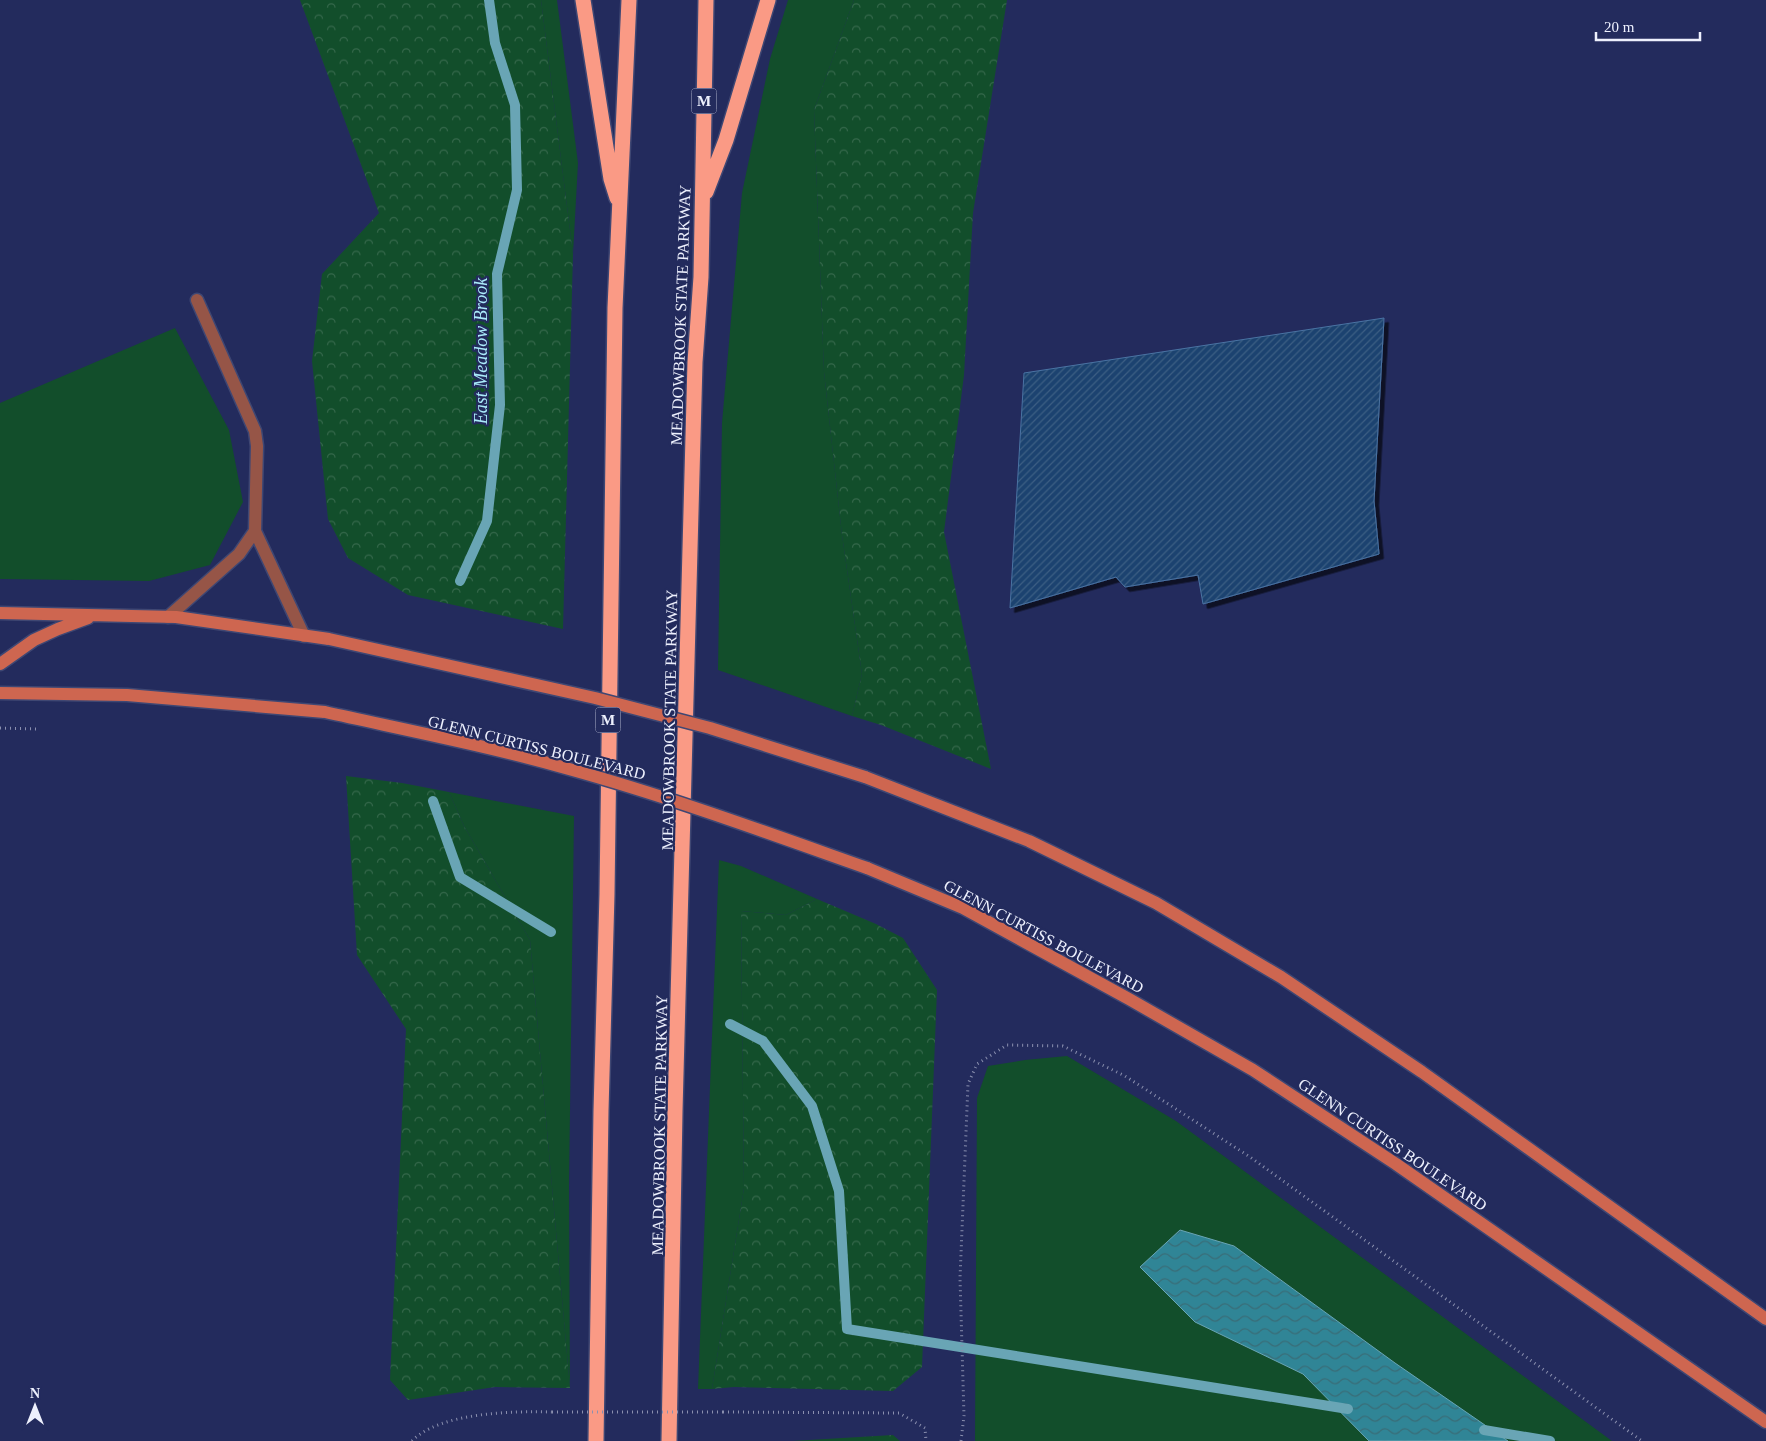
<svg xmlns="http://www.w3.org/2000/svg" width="1766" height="1441" viewBox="0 0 1766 1441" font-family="Georgia,serif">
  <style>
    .grass { fill: #124e2b }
    .forest { fill: url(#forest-crowns) }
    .water { fill: url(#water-waves); stroke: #69a5b5 }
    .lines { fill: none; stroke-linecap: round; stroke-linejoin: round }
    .stream { stroke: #69a5b5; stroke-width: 10 }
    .building { fill: url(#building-hatch); stroke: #4a73a3; filter: url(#shadow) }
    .service-casing { stroke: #3f4773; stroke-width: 15 }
    .secondary-casing { stroke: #3f4773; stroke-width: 15 }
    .motorway-casing { stroke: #3f4773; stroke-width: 18 }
    .path { stroke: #8b90af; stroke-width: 3; stroke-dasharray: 1 4; stroke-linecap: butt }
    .service { stroke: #965547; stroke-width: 12 }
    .secondary { stroke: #ce6650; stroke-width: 12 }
    .motorway { stroke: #fa9a85; stroke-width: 15 }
    .secondary-bridge-casing { stroke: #3f4773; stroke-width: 15; stroke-linecap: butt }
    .path-bridge { stroke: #8b90af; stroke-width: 3; stroke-dasharray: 1 4; stroke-linecap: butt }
    .secondary-bridge { stroke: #ce6650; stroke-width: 12 }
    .labels { text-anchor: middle; stroke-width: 4.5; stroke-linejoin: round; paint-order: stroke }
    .shield { fill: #232b5d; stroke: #b0b5cd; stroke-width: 1 }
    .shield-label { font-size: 15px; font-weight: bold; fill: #edf0fd }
    .street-label { font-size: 16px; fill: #edf0fd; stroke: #232b5d }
    .water-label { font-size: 18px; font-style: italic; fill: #aaebfa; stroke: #232b5d }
  </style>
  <defs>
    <pattern id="forest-crowns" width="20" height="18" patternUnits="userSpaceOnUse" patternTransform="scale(1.25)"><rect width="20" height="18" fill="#124e2b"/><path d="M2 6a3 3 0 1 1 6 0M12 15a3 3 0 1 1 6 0" fill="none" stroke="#35684b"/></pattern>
    <pattern id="water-waves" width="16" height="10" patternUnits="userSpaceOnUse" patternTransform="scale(1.25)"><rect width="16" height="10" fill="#308596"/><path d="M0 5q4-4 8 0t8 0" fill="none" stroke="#396d78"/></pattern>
    <pattern id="building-hatch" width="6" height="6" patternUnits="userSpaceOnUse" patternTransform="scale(1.25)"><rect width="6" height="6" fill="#1b436f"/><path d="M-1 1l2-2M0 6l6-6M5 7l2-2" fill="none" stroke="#3c5e84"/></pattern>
    <filter id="shadow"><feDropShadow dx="4.5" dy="4.5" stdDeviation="0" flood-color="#0009"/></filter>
  </defs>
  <rect width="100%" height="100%" fill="#232b5d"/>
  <path class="grass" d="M541,0H557L578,163L573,254Z
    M788,0H854L814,110L824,372L842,535L862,674L852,716L718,670L722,423L742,193L770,59Z
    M175,328L229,430L243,502L210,565L149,581L0,579V403Z
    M449,792L574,816L569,1185L570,1388L530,940L464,826Z
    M719,860L741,866L817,899L786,915L741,911L744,1188L712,1389H698Z
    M1067,1056L1176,1121L1612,1441H975L977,1098L988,1066L1025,1060Z"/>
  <path class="forest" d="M300,0H541L573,254L563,629L408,595L348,558L328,519L312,361L322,274L379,213Z
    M854,0H1007L973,213L964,375L944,532L991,769L881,725L852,716L862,674L842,535L824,372L814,110Z
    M346,776L402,783L449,792L464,826L530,940L570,1388L495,1387L408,1400L390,1380L406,1029L357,955Z
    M817,899L876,924L903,938L937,990L922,1367L893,1391L734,1387L712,1389L744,1188L741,911L786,915Z
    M893,1435L900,1441H792Z"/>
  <path class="water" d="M1180,1230L1234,1246L1395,1363L1508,1441H1369L1303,1374L1195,1322L1140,1267Z"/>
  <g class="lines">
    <path class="stream" d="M460,581L487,521L500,405L497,274L517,190L515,105L495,43L489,0
      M433,801L460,877L551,932
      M730,1024L763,1041L812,1106L839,1191L847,1329L1348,1409
      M1484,1430L1550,1441"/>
  </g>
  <path class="building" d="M1384,318L1374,501L1379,554L1203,604L1198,575L1125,587L1116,577L1010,608L1024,373Z"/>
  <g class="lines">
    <defs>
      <path id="service" d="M197,300L255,431L257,446L255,531
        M168,617L239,554L255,531L304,636"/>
      <path id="secondary" d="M0,613L176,617L329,639
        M0,664L34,640L58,629L88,618
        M0,693L127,695L325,712
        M865,777L1029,841L1156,903L1281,977L1422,1072L1766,1319
        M867,868L963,908L1129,999L1253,1070L1396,1164L1766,1422"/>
      <path id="motorway" d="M583,0L611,179L617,198
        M706,192L726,140L768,0
        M596,1441L601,1111L607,894L615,308L629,0
        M669,1441L675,1111L695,362L701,277L706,0"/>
    </defs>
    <use href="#service" class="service-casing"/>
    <use href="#secondary" class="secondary-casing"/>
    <use href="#motorway" class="motorway-casing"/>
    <path class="path" d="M0,728L38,729
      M723,1412L899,1413L925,1428L926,1441
      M412,1441C440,1412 514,1411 552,1412
      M961,1441L964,1416L960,1278L968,1084L977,1064L1007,1045L1063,1046L1125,1076L1250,1157L1642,1441"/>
    <use href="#service" class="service"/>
    <use href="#secondary" class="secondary"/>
    <use href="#motorway" class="motorway"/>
    <defs>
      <path id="secondary-bridge" d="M329,639L595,698L710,728L865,777
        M325,712C406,730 489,746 569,769C670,797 768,833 867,868"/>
    </defs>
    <use href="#secondary-bridge" class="secondary-bridge-casing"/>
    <path class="path-bridge" d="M552,1412H723"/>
    <use href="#secondary-bridge" class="secondary-bridge"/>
  </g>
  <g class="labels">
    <g class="shield">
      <rect x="691.5" y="88.5" width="25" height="25" rx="4"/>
      <rect x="595.5" y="707.5" width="25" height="25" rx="4"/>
    </g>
    <g class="shield-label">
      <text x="704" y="106">M</text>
      <text x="608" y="725">M</text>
    </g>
    <g class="street-label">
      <text transform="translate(680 315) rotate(-88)" y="6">MEADOWBROOK STATE PARKWAY</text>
      <text transform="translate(669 720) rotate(-89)" y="6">MEADOWBROOK STATE PARKWAY</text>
      <text transform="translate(537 747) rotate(14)" y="6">GLENN CURTISS BOULEVARD</text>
      <text transform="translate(1044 936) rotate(28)" y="6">GLENN CURTISS BOULEVARD</text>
      <text transform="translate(659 1125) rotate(-89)" y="6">MEADOWBROOK STATE PARKWAY</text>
      <text transform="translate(1393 1144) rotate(34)" y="6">GLENN CURTISS BOULEVARD</text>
    </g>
    <g class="water-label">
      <text transform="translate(481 351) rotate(-90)" y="6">East Meadow Brook</text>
    </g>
  </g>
  <g transform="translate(35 1406)" stroke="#232b5d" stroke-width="4" paint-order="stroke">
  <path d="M0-4L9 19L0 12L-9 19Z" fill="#edf0fd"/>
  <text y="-8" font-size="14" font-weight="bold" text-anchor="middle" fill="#edf0fd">N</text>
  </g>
  <path d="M1596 32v8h104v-8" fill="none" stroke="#edf0fd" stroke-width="2.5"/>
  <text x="1604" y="32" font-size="15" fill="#edf0fd" stroke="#232b5d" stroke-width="4" paint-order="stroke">20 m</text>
</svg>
